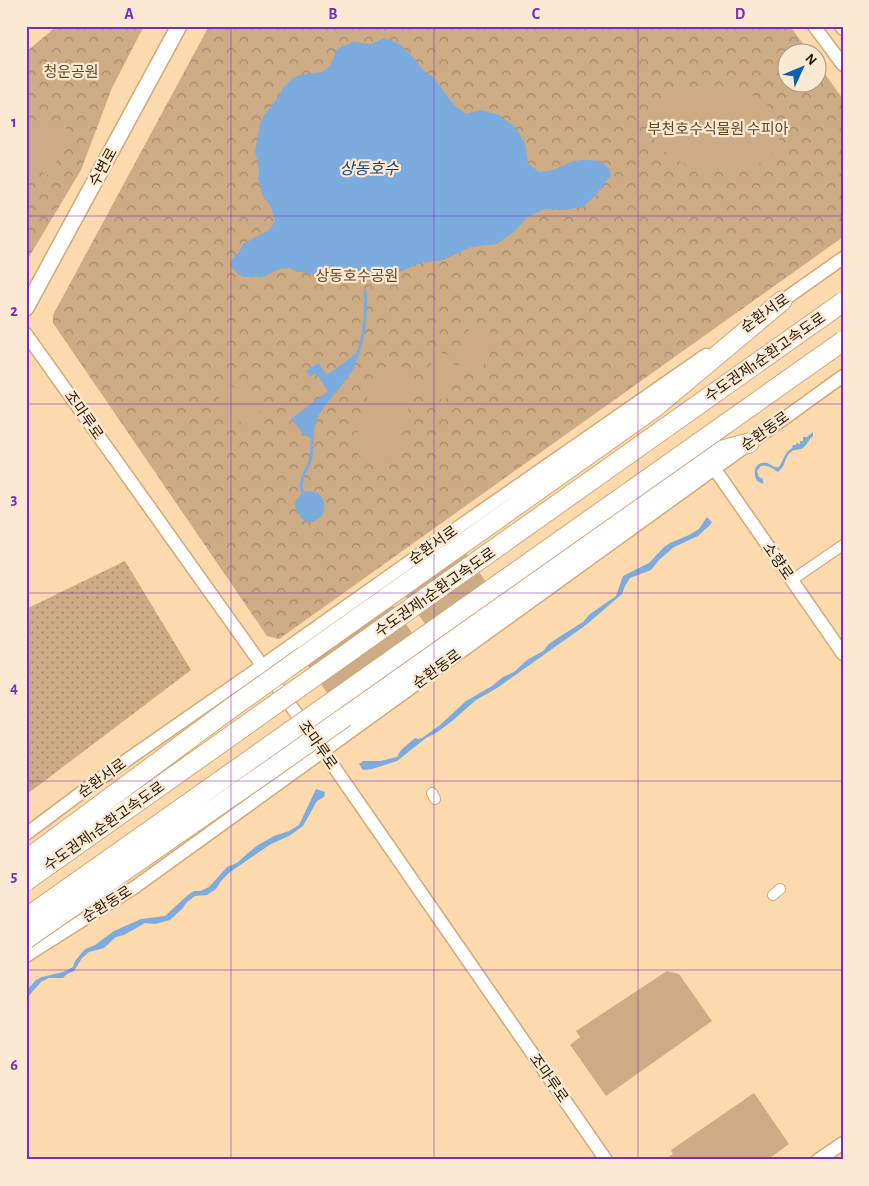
<svg xmlns="http://www.w3.org/2000/svg" width="869" height="1186" viewBox="0 0 869 1186" font-family="'Alegreya Sans','Noto Sans KR',sans-serif">
  <style>
    .grass { fill: url(#grass-dots) }
    .park { fill: url(#park-crowns) }
    .garden { fill: #ccab85 }
    .water { fill: #7cabde }
    .lines { fill: none; stroke-linecap: round; stroke-linejoin: round }
    .stream { stroke: #7cabde; stroke-width: 3 }
    .minor-casing { stroke: #d4a873; stroke-width: 12 }
    .tertiary-casing { stroke: #d4a873; stroke-width: 15 }
    .secondary-casing { stroke: #d4a873; stroke-width: 18 }
    .motorway-casing { stroke: #d4a873; stroke-width: 21 }
    .minor { stroke: #fff; stroke-width: 10 }
    .tertiary { stroke: #fff; stroke-width: 12 }
    .secondary { stroke: #fff; stroke-width: 15 }
    .motorway { stroke: #fff; stroke-width: 19 }
    .motorway-bridge-casing { stroke: #d4a873; stroke-width: 21; stroke-linecap: butt }
    .motorway-bridge { stroke: #fff; stroke-width: 19 }
    .grid { fill: none; stroke: #7b2cbf; stroke-width: 1; stroke-opacity: 0.55 }
    .labels { text-anchor: middle; stroke-width: 4.5; stroke-linejoin: round; paint-order: stroke }
    .park-label { font-size: 15px; fill: #68481e; stroke: #fce9d4 }
    .street-label { font-size: 15px; fill: #2a1904; stroke: #fce9d4 }
    .water-label { font-size: 16px; font-style: italic; fill: #134474; stroke: #fce9d4 }
    .neatline { fill: none; stroke: #7b2cbf; stroke-width: 2 }
    .grid-label { font-size: 16px; text-anchor: middle; font-weight: bold; fill: #7b2cbf }
  </style>
  <defs>
    <pattern id="grass-dots" width="8" height="8" patternUnits="userSpaceOnUse" patternTransform="scale(1.25)"><rect width="8" height="8" fill="#ccab85"/><path d="M2 2h.1M6 6h.1" fill="none" stroke="#a68a6b" stroke-width="1.8" stroke-linecap="round"/></pattern>
    <pattern id="park-crowns" width="20" height="18" patternUnits="userSpaceOnUse" patternTransform="scale(1.25)"><rect width="20" height="18" fill="#ccab85"/><path d="M2 6a3 3 0 1 1 6 0M12 15a3 3 0 1 1 6 0" fill="none" stroke="#a68a6b"/></pattern>
  </defs>
  <rect width="100%" height="100%" fill="#fdd9ae"/>
  <path class="grass" d="M125,561L191,670L26,795V609Z"/>
  <path class="park" d="M57,26H144L112,88L81,170L26,262V52Z
    M209,26H790L809,52H786V82H816L817,63L843,99V237L279,639L267,636L53,323V315Z"/>
  <path class="garden" d="M709,85C716,86 724,86 732,88C745,90 762,99 771,109C774,112 776,116 778,119C779,121 781,123 781,126C781,128 781,131 780,133C780,141 777,148 772,154C744,183 686,174 660,147C654,140 653,136 651,127C647,106 672,90 690,87C696,85 702,86 709,85Z
    M39,116L71,131L50,176L26,165V142Z
    M470,326L492,333L481,376L458,370Z
    M434,351L456,357L446,401L423,394Z
    M393,364C406,366 414,375 414,389L397,450C390,464 377,471 364,460C360,457 356,452 355,447C355,444 355,442 356,439L372,381L379,369Z
    M224,384L265,397L255,426L214,414Z
    M466,553L486,582L426,625L405,596Z
    M392,605L413,634L328,694L308,665Z
    M667,971L679,974L712,1021L606,1096L570,1045L580,1037L576,1031Z
    M754,1093L789,1144L767,1160H664L673,1154L671,1150Z"/>
  <path class="water" d="M385,38L399,44L410,54L423,70L433,77L455,106L466,114L481,110L499,115L516,128L525,144L528,163L539,172L553,170L573,161L586,160L601,161L609,169L611,175L596,195L584,206L565,210L545,209L527,217L515,231L497,244L471,247L443,260L420,263L385,278L365,277L340,269L328,272L317,275L301,272H297L289,268L279,269L263,277H244L238,274L230,265L233,258L239,252L243,244L269,230L275,221L271,207L263,196L258,179L259,170L255,151L260,124L264,115L277,99L283,88L293,78L300,75L322,72L328,68L332,62L337,49L352,42L371,44Z
    M358,352C355,361 352,370 346,377C330,400 314,407 312,438L304,435L291,419L328,391L316,373L310,377L306,371L318,363L327,375Z
    M813,432V436C809,439 807,445 803,448C797,451 793,448 788,455C783,462 787,464 778,472C772,468 768,465 761,466L757,471L759,477L763,479V484L757,481C752,472 755,461 767,463C773,465 772,468 779,467C784,460 784,453 792,448L793,445H796V443L800,444V441H803V437H807Z
    M306,491L318,493C325,500 326,507 322,516L313,522H306C293,511 290,500 306,491Z
    M707,517L712,522L710,525L698,536L674,547L659,560L651,570L630,578L625,586L622,594L586,625L497,688L476,700L451,722L436,733L426,738L397,761L372,769L363,770L359,764L363,761H380L397,757L401,750L415,738L418,739L422,738L440,725L466,701L492,686L503,677L514,672L527,660L543,651L549,644L559,637L583,622L590,614L616,596L623,576L649,563L664,547L670,543L689,535L699,529Z
    M316,789L325,792L324,797L317,801L303,826L289,836L271,844L230,872L221,881L216,889L207,895L195,896L187,902L182,909L170,920L155,924L145,923L124,935L116,937L104,948L89,952L82,958L74,971L67,974L63,978H49L41,982L26,999V991L36,980L42,977L63,972L73,967L75,961L85,949L95,945L114,931L141,919L165,916L189,894L194,891H200L209,887L227,867L237,863L248,853L258,845L274,836L289,831L299,825Z"/>
  <g class="lines">
    <path class="stream" d="M364,280L365,277
      M303,493C297,483 307,470 310,461C315,447 309,432 315,419C324,399 343,386 353,366C363,343 367,316 365,291"/>
    <defs>
      <path id="minor" d="M792,580L843,545
        M432,793L435,799
        M773,895L780,889"/>
      <path id="tertiary" d="M814,26L843,65
        M841,26L843,29
        M775,306L843,258
        M26,334L323,751L606,1160
        M714,468L843,654
        M26,834L101,778L262,666L460,526L706,355
        M26,956L135,887L843,376
        M818,1160L843,1143"/>
      <path id="secondary" d="M26,308L179,26"/>
      <path id="motorway" d="M304,656L654,408L782,301
        M345,717L645,504L723,450L749,443"/>
    </defs>
    <use href="#minor" class="minor-casing"/>
    <use href="#tertiary" class="tertiary-casing"/>
    <use href="#secondary" class="secondary-casing"/>
    <use href="#motorway" class="motorway-casing"/>
    <use href="#minor" class="minor"/>
    <use href="#tertiary" class="tertiary"/>
    <use href="#secondary" class="secondary"/>
    <use href="#motorway" class="motorway"/>
    <defs>
      <path id="motorway-bridge" d="M26,860L227,711L304,656
        M26,881L843,302
        M26,918L843,341
        M26,939L277,765L345,717"/>
    </defs>
    <use href="#motorway-bridge" class="motorway-bridge-casing"/>
    <use href="#motorway-bridge" class="motorway-bridge"/>
  </g>
  <path class="grid" d="M231,26V1160M434,26V1160M638,26V1160M26,216H843M26,404H843M26,593H843M26,781H843M26,970H843"/>
  <g class="labels">
    <g class="park-label">
      <text x="71" y="77">청운공원</text>
      <text x="718" y="134">부천호수식물원 수피아</text>
      <text x="357" y="281">상동호수공원</text>
    </g>
    <g class="street-label">
      <text transform="translate(103 167) rotate(-61)" y="5">수변로</text>
      <text transform="translate(765 313) rotate(-35)" y="5">순환서로</text>
      <text transform="translate(765 357) rotate(-35)" y="5">수도권제1순환고속도로</text>
      <text transform="translate(84 415) rotate(55)" y="5">조마루로</text>
      <text transform="translate(765 431) rotate(-36)" y="5">순환동로</text>
      <text transform="translate(433 545) rotate(-35)" y="5">순환서로</text>
      <text transform="translate(778 561) rotate(55)" y="5">소향로</text>
      <text transform="translate(435 592) rotate(-35)" y="5">수도권제1순환고속도로</text>
      <text transform="translate(437 669) rotate(-36)" y="5">순환동로</text>
      <text transform="translate(318 745) rotate(55)" y="5">조마루로</text>
      <text transform="translate(102 778) rotate(-36)" y="5">순환서로</text>
      <text transform="translate(104 826) rotate(-35)" y="5">수도권제1순환고속도로</text>
      <text transform="translate(107 904) rotate(-32)" y="5">순환동로</text>
      <text transform="translate(549 1078) rotate(55)" y="5">조마루로</text>
    </g>
    <g class="water-label">
      <text x="369" y="174">상동호수</text>
    </g>
  </g>
  <rect width="869" height="1186" fill="none" stroke="#fce9d4" stroke-width="55"/>
  <g transform="translate(802 68) rotate(46)"><circle r="24" fill="#fce9d4" stroke="#a89681"/>
  <path d="M0-4L9 19L0 12L-9 19Z" fill="#0464b1"/>
  <text y="-8" font-size="14" font-weight="bold" text-anchor="middle" fill="#2a1904">N</text>
  </g>
  <rect x="28" y="28" width="814" height="1130" class="neatline"/>
  <g class="grid-label">
    <text x="129" y="19">A</text>
    <text x="333" y="19">B</text>
    <text x="536" y="19">C</text>
    <text x="740" y="19">D</text>
    <text x="14" y="127">1</text>
    <text x="14" y="316">2</text>
    <text x="14" y="504">3</text>
    <text x="14" y="693">4</text>
    <text x="14" y="881">5</text>
    <text x="14" y="1070">6</text>
  </g>
</svg>
